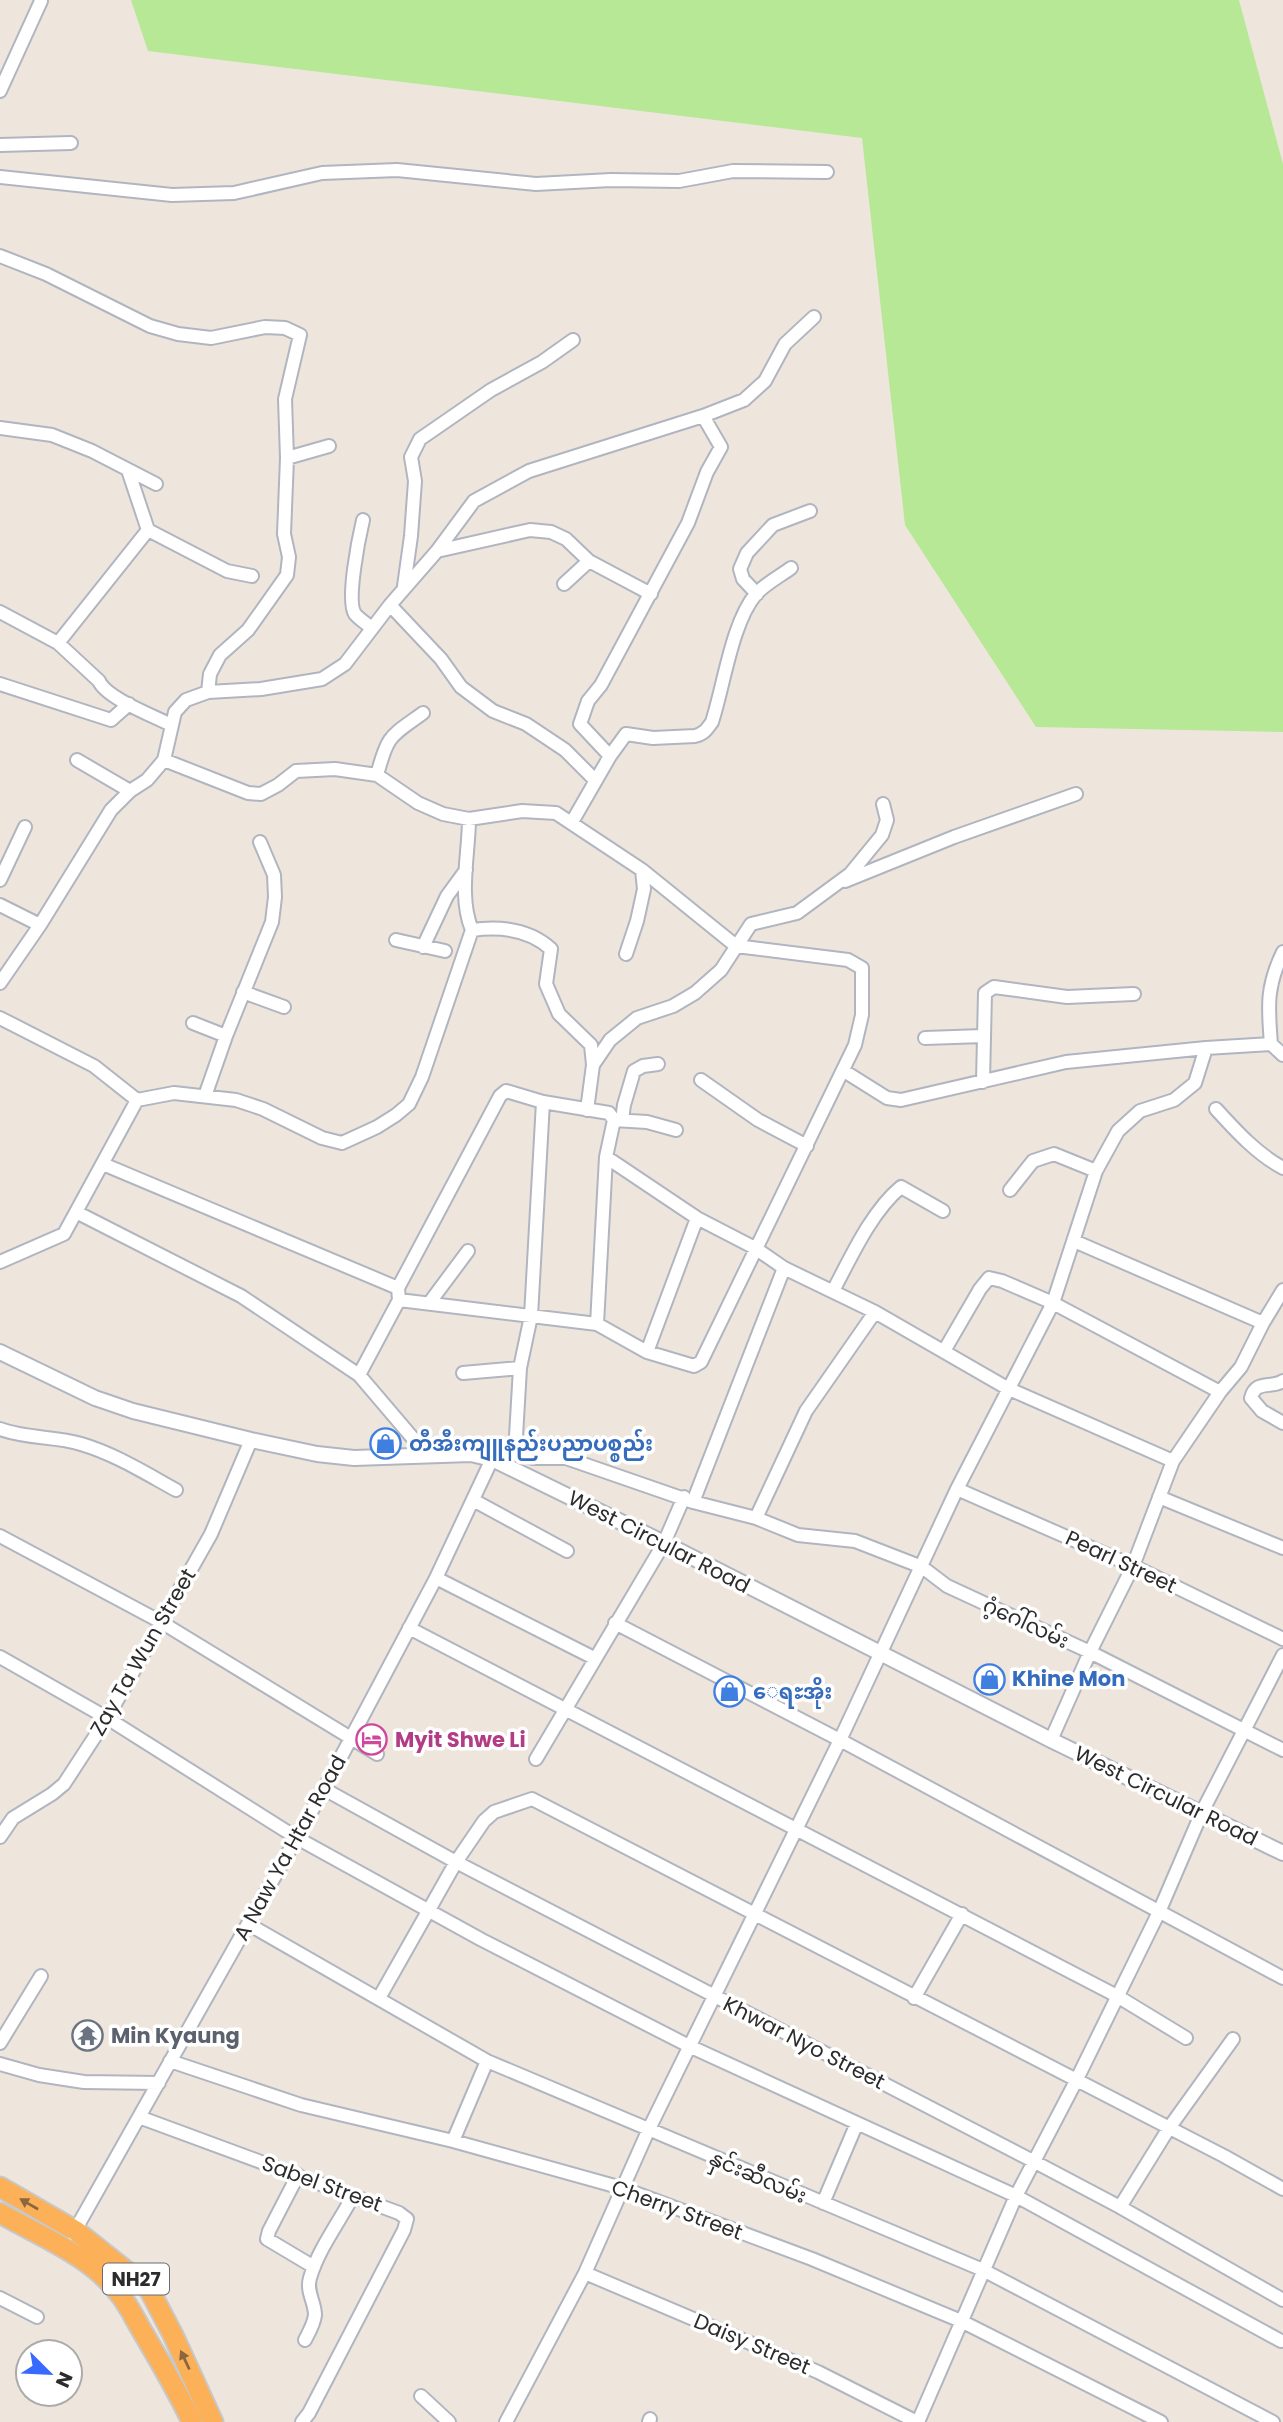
<svg xmlns="http://www.w3.org/2000/svg" width="1283" height="2422" viewBox="0 0 1283 2422" font-family="Poppins,'Noto Sans Myanmar',sans-serif">
  <style>
    .green { fill: #b7e896 }
    .lines { fill: none; stroke-linecap: round; stroke-linejoin: round }
    .minor-casing { stroke: #b1b5c0; stroke-width: 16 }
    .tertiary-casing { stroke: #b1b5c0; stroke-width: 18 }
    .trunk-casing { stroke: #c8c8c8; stroke-width: 23 }
    .minor { stroke: #fff; stroke-width: 12 }
    .tertiary { stroke: #fff; stroke-width: 14 }
    .trunk { stroke: #fcb057; stroke-width: 19 }
    .oneway { fill: #8a673f }
    .labels { text-anchor: middle; stroke-width: 7; stroke-linejoin: round; paint-order: stroke }
    .shield { fill: #fff; stroke: #6b6b6b; stroke-width: 2 }
    .shield-label { font-size: 19px; font-weight: bold; fill: #2c2c2c }
    .shop-label { font-size: 21px; font-weight: bold; fill: #366cbe; stroke: #fff; text-anchor: start }
    .street-label { font-size: 21px; fill: #2c2c2c; stroke: #fff }
    .hotel-label { font-size: 21px; font-weight: bold; fill: #b23c85; stroke: #fff; text-anchor: start }
    .worship-label { font-size: 21px; font-weight: bold; fill: #5b616d; stroke: #fff; text-anchor: start }
  </style>
  <rect width="100%" height="100%" fill="#eee6dd"/>
  <path class="green" d="M131,0H1239L1283,164V732L1036,727L905,525L862,138L148,51Z"/>
  <g class="lines">
    <defs>
      <path id="minor" d="M0,91L41,1
        M0,145L71,143
        M0,177L172,195L234,193L322,173L397,170L536,184L611,180L679,181L733,171L827,172
        M0,256L46,274L150,326L178,334L211,338L265,327L285,328L300,335L285,399L287,458L284,534L289,557L287,575L248,630L220,655L210,674L208,692
        M0,428L52,435L92,451L156,484
        M287,458L329,446
        M363,520C359,537 346,601 355,614C359,619 367,624 372,628
        M148,530L227,571L252,576
        M437,551L530,530L551,532L566,539L589,561L651,594
        M564,584L589,561
        M404,586L411,536L415,481L411,457L420,439L491,390L542,362L573,340
        M757,594L743,579L740,569L747,553L773,525L810,511
        M390,605L441,659L461,687L493,711L526,724L565,750L595,780
        M0,612L58,643L99,681C106,698 154,716 171,725
        M58,643L148,530L128,470
        M0,684L111,720L129,704
        M610,756L580,724L588,701L601,685L688,523L707,472L721,447L703,416
        M77,760L130,791
        M164,760L248,793L261,794L278,785L296,771L335,769L377,775L418,803L443,814L469,819L522,811L556,813L642,870L736,946L848,960L862,968V1015L855,1045L701,1362L694,1366L647,1352L597,1324L399,1300
        M377,775C388,734 390,737 423,713
        M572,822L610,756L626,734L653,738L695,736C704,734 707,729 712,722C724,685 732,622 756,594C765,584 780,576 791,568
        M0,880L25,827
        M845,881L954,837L1076,794
        M0,905L40,925
        M472,930C501,926 529,929 551,949L546,984L559,1014L591,1045L593,1065L587,1110
        M396,940L445,951
        M423,947L447,896L466,870
        M1283,952C1266,987 1268,1007 1271,1044L1283,1055
        M626,954L637,921L644,889L642,870
        M0,983L40,925L111,810L130,791L147,780L164,760L175,712L186,700L208,692L261,689L322,679L345,664L390,605L437,551L474,501L529,471L703,416L744,400L765,381L785,344L814,317
        M243,992L284,1007
        M0,1018L94,1066L137,1100
        M193,1023L226,1036
        M925,1038L983,1036
        M593,1065L610,1040L637,1018L673,1006L695,993L721,970L751,924L797,913L850,874L882,835L887,820L883,804
        M844,1071L887,1098L901,1100L1066,1062L1206,1048L1271,1044
        M701,1080L758,1120L807,1146
        M983,1082L985,993L994,987L1067,997L1134,994
        M205,1096L226,1036L272,922L275,897L274,875L260,842
        M1216,1109C1236,1131 1257,1154 1283,1168
        M622,1120L624,1105L634,1071L643,1066L658,1064
        M606,1157L697,1218L755,1248L784,1268L875,1312L1007,1388L1173,1461
        M103,1164L398,1288
        M1010,1190L1033,1161L1054,1154L1096,1171
        M78,1213L241,1296L359,1375L428,1456
        M1074,1241L1263,1323
        M0,1262L64,1234L137,1100L174,1093L236,1100L263,1109L322,1138L342,1143L377,1127L396,1115L409,1104L422,1077L472,930C458,897 469,853 469,819
        M833,1291C851,1257 871,1212 901,1187L943,1211
        M430,1302L468,1251
        M597,1324L606,1157L614,1120
        M944,1351L980,1289L989,1278L1002,1281L1053,1303L1220,1392
        M647,1352L697,1218
        M463,1373L520,1368
        M359,1375L399,1300L398,1288L500,1096L506,1091L543,1102L609,1113L614,1120L647,1122L676,1130
        M1283,1381C1271,1389 1256,1379 1251,1398L1262,1411L1283,1423
        M0,1429C27,1439 55,1436 81,1444C115,1454 145,1473 176,1490
        M515,1453L520,1368L531,1316L543,1102
        M957,1489L1133,1566L1283,1639
        M1159,1497L1283,1548
        M473,1500L567,1551
        M693,1502L784,1268
        M756,1518L806,1411L875,1312
        M0,1536L161,1622L377,1754
        M436,1578L594,1658
        M615,1623L840,1740L1283,1978
        M409,1628L1117,1996L1186,2038
        M0,1657L107,1718L297,1838L482,1940L689,2046L1016,2196L1281,2341
        M1051,1740L1090,1652L1133,1566L1173,1461L1220,1392L1241,1367L1263,1323L1283,1290
        M536,1759L664,1543L684,1497
        M324,1789L456,1862L1033,2161L1120,2207L1283,2300
        M0,1837L13,1818L52,1794L64,1784L107,1718L211,1534L251,1440
        M248,1924L487,2061L983,2270L1273,2422
        M379,1998L456,1862L484,1821L494,1812L532,1799L1224,2156L1283,2189
        M914,1998L962,1914
        M0,2043L41,1976
        M170,2061L301,2105L453,2141L622,2188L812,2259L961,2321L1161,2422
        M0,2064L39,2075L84,2082L159,2083
        M139,2117L399,2213L407,2219L404,2230L309,2413L302,2422
        M453,2141L487,2061
        M298,2175L269,2231L267,2239L314,2267
        M823,2203L857,2123
        M1120,2207L1169,2128L1233,2039
        M73,2234L324,1789L436,1578L492,1459L515,1453L533,1458H566L693,1502L756,1518L798,1535L855,1541L922,1567L947,1586L1090,1652L1283,1750
        M585,2273L818,2372L917,2422
        M0,2298L37,2317
        M305,2340C309,2332 314,2324 315,2315C315,2302 306,2292 310,2278C318,2250 339,2222 353,2196
        M421,2396L449,2422
        M506,2422L585,2273L648,2131L840,1740L957,1489L1053,1303L1096,1171L1118,1131L1140,1111L1174,1100L1195,1083L1206,1048
        M649,2422L650,2419
        M918,2422L1016,2196L1076,2081L1159,1912L1202,1812L1283,1655"/>
      <path id="tertiary" d="M0,1352L95,1398L133,1411L251,1440L317,1454L354,1458L471,1454L492,1459L664,1543L1051,1740L1283,1853"/>
      <path id="trunk" d="M0,2187L76,2231L149,2289L173,2335L213,2422
        M0,2213C31,2231 77,2251 102,2275C125,2296 130,2311 145,2336C162,2365 178,2392 192,2422"/>
    </defs>
    <use href="#minor" class="minor-casing"/>
    <use href="#tertiary" class="tertiary-casing"/>
    <use href="#trunk" class="trunk-casing"/>
    <use href="#minor" class="minor"/>
    <use href="#tertiary" class="tertiary"/>
    <use href="#trunk" class="trunk"/>
  </g>
  <defs><path id="oneway-solid" d="M-6-.8H1V-3.2L6.5 0L1 3.2V.8H-6Z" transform="scale(1.75)"/></defs>
  <g class="oneway">
    <use href="#oneway-solid" transform="translate(29 2204) rotate(-150)"/>
    <use href="#oneway-solid" transform="translate(185 2360) rotate(-115)"/>
  </g>
  <defs>
    <symbol id="shop-ring" viewBox="-11 -11 22 22"><circle r="9.5" fill="#fff" stroke="#3f7fe0" stroke-width="1.5"/><path d="M-5-2.5h2.3a2.7 3.5 0 0 1 5.4 0H5L5.5 6h-11ZM-1.5-2.5h3a1.5 2.3 0 0 0-3 0Z" fill="#3f7fe0"/></symbol>
    <symbol id="hotel-ring" viewBox="-11 -11 22 22"><circle r="9.5" fill="#fff" stroke="#d1479c" stroke-width="1.5"/><path d="M-6-4.5h1.5V1H6V5H4.5V3h-9V5H-6ZM-4 0a1.8 1.8 0 1 1 3.6 0ZM.5 0V-2.5h3Q6-2.5 6 0Z" fill="#d1479c"/></symbol>
    <symbol id="temple-ring" viewBox="-11 -11 22 22"><circle r="9.5" fill="#fff" stroke="#6b7280" stroke-width="1.5"/><path d="M0-6L5-2H3V0L6.5 2.5H4V6H1.5V3h-3V6H-4V2.5H-6.5L-3 0V-2H-5Z" fill="#6b7280"/></symbol>
  </defs>
  <g fill-rule="evenodd">
    <use href="#shop-ring" x="368" y="1426" width="35" height="35"/>
    <use href="#shop-ring" x="972" y="1662" width="35" height="35"/>
    <use href="#shop-ring" x="712" y="1674" width="35" height="35"/>
    <use href="#hotel-ring" x="354" y="1722" width="35" height="35"/>
    <use href="#temple-ring" x="70" y="2018" width="35" height="35"/>
  </g>
  <g class="labels">
    <rect class="shield" x="103" y="2263.5" width="66" height="31" rx="5"/>
    <g class="shield-label">
      <text x="136" y="2286">NH27</text>
    </g>
    <g class="shop-label">
      <text x="409" y="1451">တီအီးကျူနည်းပညာပစ္စည်း</text>
      <text x="1012" y="1686">Khine Mon</text>
      <text x="753" y="1699">ေရႊအိုး</text>
    </g>
    <g class="street-label">
      <text transform="translate(659 1542) rotate(27)" y="7">West Circular Road</text>
      <text transform="translate(1121 1562) rotate(25)" y="7">Pearl Street</text>
      <text transform="translate(1026 1623) rotate(25)" y="7">ဂံ့ဂေါ်လမ်း</text>
      <text transform="translate(143 1652) rotate(-60)" y="7">Zay Ta Wun Street</text>
      <text transform="translate(1166 1796) rotate(26)" y="7">West Circular Road</text>
      <text transform="translate(290 1848) rotate(-61)" y="7">A Naw Ya Htar Road</text>
      <text transform="translate(804 2043) rotate(27)" y="7">Khwar Nyo Street</text>
      <text transform="translate(758 2177) rotate(23)" y="7">နှင်းဆီလမ်း</text>
      <text transform="translate(322 2184) rotate(20)" y="7">Sabel Street</text>
      <text transform="translate(677 2210) rotate(20)" y="7">Cherry Street</text>
      <text transform="translate(752 2344) rotate(23)" y="7">Daisy Street</text>
    </g>
    <g class="hotel-label">
      <text x="395" y="1747">Myit Shwe Li</text>
    </g>
    <g class="worship-label">
      <text x="111" y="2043">Min Kyaung</text>
    </g>
  </g>
  <g transform="translate(49 2373) rotate(114)"><circle r="33" fill="#ffffff" stroke="#ababab" stroke-width="2"/>
  <path d="M0-5L12 26L0 18L-12 26Z" fill="#396aff"/>
  <text y="-10" font-size="19" font-weight="bold" text-anchor="middle" fill="#2c2c2c">N</text>
  </g>
</svg>
